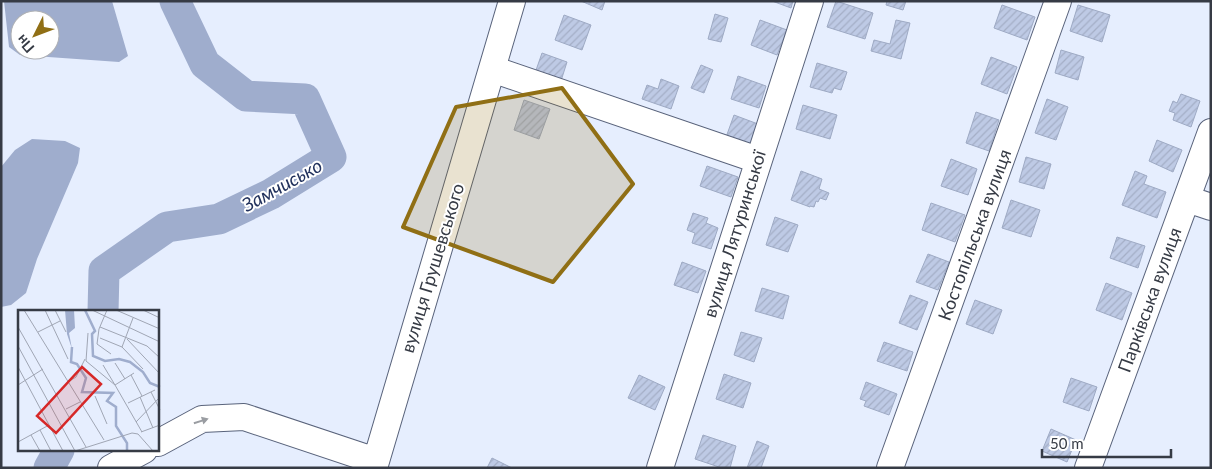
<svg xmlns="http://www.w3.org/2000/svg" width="1212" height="469" viewBox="0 0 1212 469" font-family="Lato,sans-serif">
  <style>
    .water { fill: #9fadcd; fill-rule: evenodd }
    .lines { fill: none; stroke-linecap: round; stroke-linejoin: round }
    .river { stroke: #9fadcd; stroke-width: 31 }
    .building { fill: url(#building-hatch); stroke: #9eaac4 }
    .minor-casing { stroke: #59637b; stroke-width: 28 }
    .minor { stroke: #fff; stroke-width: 26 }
    .oneway { fill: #9a9da2 }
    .marked { fill: #906f15; fill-opacity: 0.2; stroke: #906f15; stroke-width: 4; stroke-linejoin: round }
    .labels { text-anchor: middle; stroke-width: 4; stroke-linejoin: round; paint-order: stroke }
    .street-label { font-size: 18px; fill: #363b45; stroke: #fff }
    .water-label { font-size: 19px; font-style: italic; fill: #22325d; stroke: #fff }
    .inset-river { fill: none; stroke: #9fadcd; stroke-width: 2.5 }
    .inset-road { fill: none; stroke: #a0a6b4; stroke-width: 1 }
    .view { fill: #d62828; fill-opacity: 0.15; stroke: #d62828; stroke-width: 2.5 }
    .inset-edge { fill: none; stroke: #363b45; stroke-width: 2.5 }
  </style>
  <defs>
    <pattern id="building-hatch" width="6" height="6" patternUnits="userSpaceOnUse" patternTransform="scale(1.25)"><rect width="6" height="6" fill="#becae5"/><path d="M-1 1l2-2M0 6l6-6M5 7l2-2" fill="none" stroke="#a4aec6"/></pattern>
  </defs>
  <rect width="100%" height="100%" fill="#e6eefe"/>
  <path class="water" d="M4,1H112L128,56L119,62L20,55L9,47ZM20,20H50V50H20Z
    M32,139L65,141L80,148L78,163L37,259L26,293L11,305L1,307V167L15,150Z"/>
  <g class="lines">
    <path class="river" d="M103,312L104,271L167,227L219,219L271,194L331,157L305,99L246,96L205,64L175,1
      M49,468L59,450"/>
  </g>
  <path class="building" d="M581,1H605L602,10Z
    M772,1H793L791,8Z
    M836,1L873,13L865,39L827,27Z
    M887,1H906L903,10L886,5Z
    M1002,5L1035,17L1027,40L994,28Z
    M1078,5L1110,15L1102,42L1070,31Z
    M715,14L728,18L721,42L708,39Z
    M564,15L591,25L582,50L555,40Z
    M760,20L787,30L777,55L751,45Z
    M896,20L910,23L901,59L871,51L874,40L890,44Z
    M1061,50L1084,57L1078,80L1055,73Z
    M542,53L567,62L560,84L534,76Z
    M991,57L1017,67L1007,94L981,84Z
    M817,63L847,72L841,90L834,88L832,93L810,87Z
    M701,65L713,70L704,93L691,88Z
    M738,76L766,86L759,108L731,99Z
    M661,79L679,86L671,109L642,99L647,85L658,89Z
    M1181,94L1200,101L1191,127L1173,120L1175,113L1169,111L1173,101L1177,103Z
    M1047,99L1068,107L1056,140L1035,133Z
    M524,100L550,109L539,139L514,130Z
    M803,105L837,115L830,139L796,129Z
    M976,112L999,120L989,151L966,143Z
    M734,115L758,124L749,149L725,140Z
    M1157,140L1182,150L1173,172L1149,161Z
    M1026,157L1051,164L1044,189L1019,182Z
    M951,159L977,169L968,195L941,186Z
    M707,166L738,177L731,197L700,186Z
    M801,171L822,179L819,189L829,193L826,200L820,198L818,202L816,201L814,207L810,206V207L791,200Z
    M1135,171L1147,176L1144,184L1166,192L1157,218L1122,205Z
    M1011,200L1040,210L1031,237L1002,228Z
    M931,203L965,215L955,242L922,230Z
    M693,213L708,218L706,223L718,228L711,249L692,243L695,233L687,230Z
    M775,217L798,225L788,252L766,245Z
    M1117,237L1145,246L1138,268L1110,258Z
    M928,254L949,262L938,290L916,282Z
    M682,262L706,271L698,293L674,285Z
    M1106,283L1132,293L1122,320L1096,310Z
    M762,288L789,296L783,319L755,311Z
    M910,295L928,302L917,330L899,323Z
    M975,300L1002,310L993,334L966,324Z
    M741,332L762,338L754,362L734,355Z
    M884,342L913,352L907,371L877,361Z
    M724,374L751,383L743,408L716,399Z
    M639,375L665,387L655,410L628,398Z
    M1071,378L1097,387L1089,411L1063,402Z
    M866,382L897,394L889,415L864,406L866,401L860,399Z
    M1051,429L1076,440L1067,462L1042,451Z
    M703,435L736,446L730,468H722L695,459Z
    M757,441L769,446L761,468H747Z
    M492,458L512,468H487Z"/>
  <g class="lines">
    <defs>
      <path id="minor" d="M492,69L758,160
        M1187,199L1211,207
        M158,443L202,419L244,417L376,461
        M111,468L144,450
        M374,468L512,1
        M660,468L810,1
        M890,468L1058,1
        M1088,468L1211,132"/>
    </defs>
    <use href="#minor" class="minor-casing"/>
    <use href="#minor" class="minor"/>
  </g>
  <defs><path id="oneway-solid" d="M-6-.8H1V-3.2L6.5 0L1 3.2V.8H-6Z" transform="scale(1.25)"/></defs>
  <use class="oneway" href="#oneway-solid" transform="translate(201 421) rotate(-18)"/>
  <path class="marked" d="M562,88L633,184L553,282L403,227L456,107Z"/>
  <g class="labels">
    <g class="street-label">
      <text transform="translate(735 234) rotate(-73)" y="6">вулиця Лятуринської</text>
      <text transform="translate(975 235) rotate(-70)" y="6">Костопільська вулиця</text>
      <text transform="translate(433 268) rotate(-73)" y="6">вулиця Грушевського</text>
      <text transform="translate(1150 300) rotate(-70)" y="6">Парківська вулиця</text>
    </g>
    <g class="water-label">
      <text transform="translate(282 185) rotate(-29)" y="7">Замчисько</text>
    </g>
  </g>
  <g transform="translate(18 310)">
    <rect width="141" height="141" fill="#e6eefe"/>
    <path d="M47,0H56L57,18L51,23L54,39L49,24Z" fill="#9fadcd"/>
    <path class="inset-river" d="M67,0L77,21L74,24L75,46L87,51L101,49L112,52L125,62L132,73L142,77M54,37L53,52L59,54L68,68L64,82L95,83L89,91L98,97V116L109,133V141"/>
    <path class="inset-road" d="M6,0L86,130M27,0L50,49M37,0L48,22M74,0L142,32M89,0L81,19L79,34L93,44M98,0L142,19M125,0L142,8M0,17L68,137M82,17L129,36L142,48M20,22L42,11M70,23L68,51L97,75L124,122M82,28L104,37M109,29L142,64M0,36L57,141M104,37L115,8M104,37L125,59M97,53L107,69M85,55L97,75L116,63M0,57L45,141M113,65L124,86M50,72L58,67L67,49M0,75L25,59M133,82L142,100M77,86L89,114M122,87L135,118M110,93L137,80M48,99L62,92M118,112L142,87M22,120L33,141M123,122L142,115M13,125L22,141M0,132L31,115M57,141L114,123L120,124L135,141"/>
    <path class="view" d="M64,57L83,74L38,123L19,106Z"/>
    <rect width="141" height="141" class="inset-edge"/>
  </g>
  <rect width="1212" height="469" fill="none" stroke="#363b45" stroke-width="5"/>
  <g transform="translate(35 35) rotate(228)"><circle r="24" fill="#ffffff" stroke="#afb1b5"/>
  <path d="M0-4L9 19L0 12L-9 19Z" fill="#906f15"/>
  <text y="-8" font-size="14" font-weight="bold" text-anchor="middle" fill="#363b45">Пн</text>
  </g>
  <path d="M1042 449v8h129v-8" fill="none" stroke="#363b45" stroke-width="2.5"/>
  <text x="1050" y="449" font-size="15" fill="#363b45" stroke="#ffffff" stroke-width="4" paint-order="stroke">50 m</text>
</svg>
